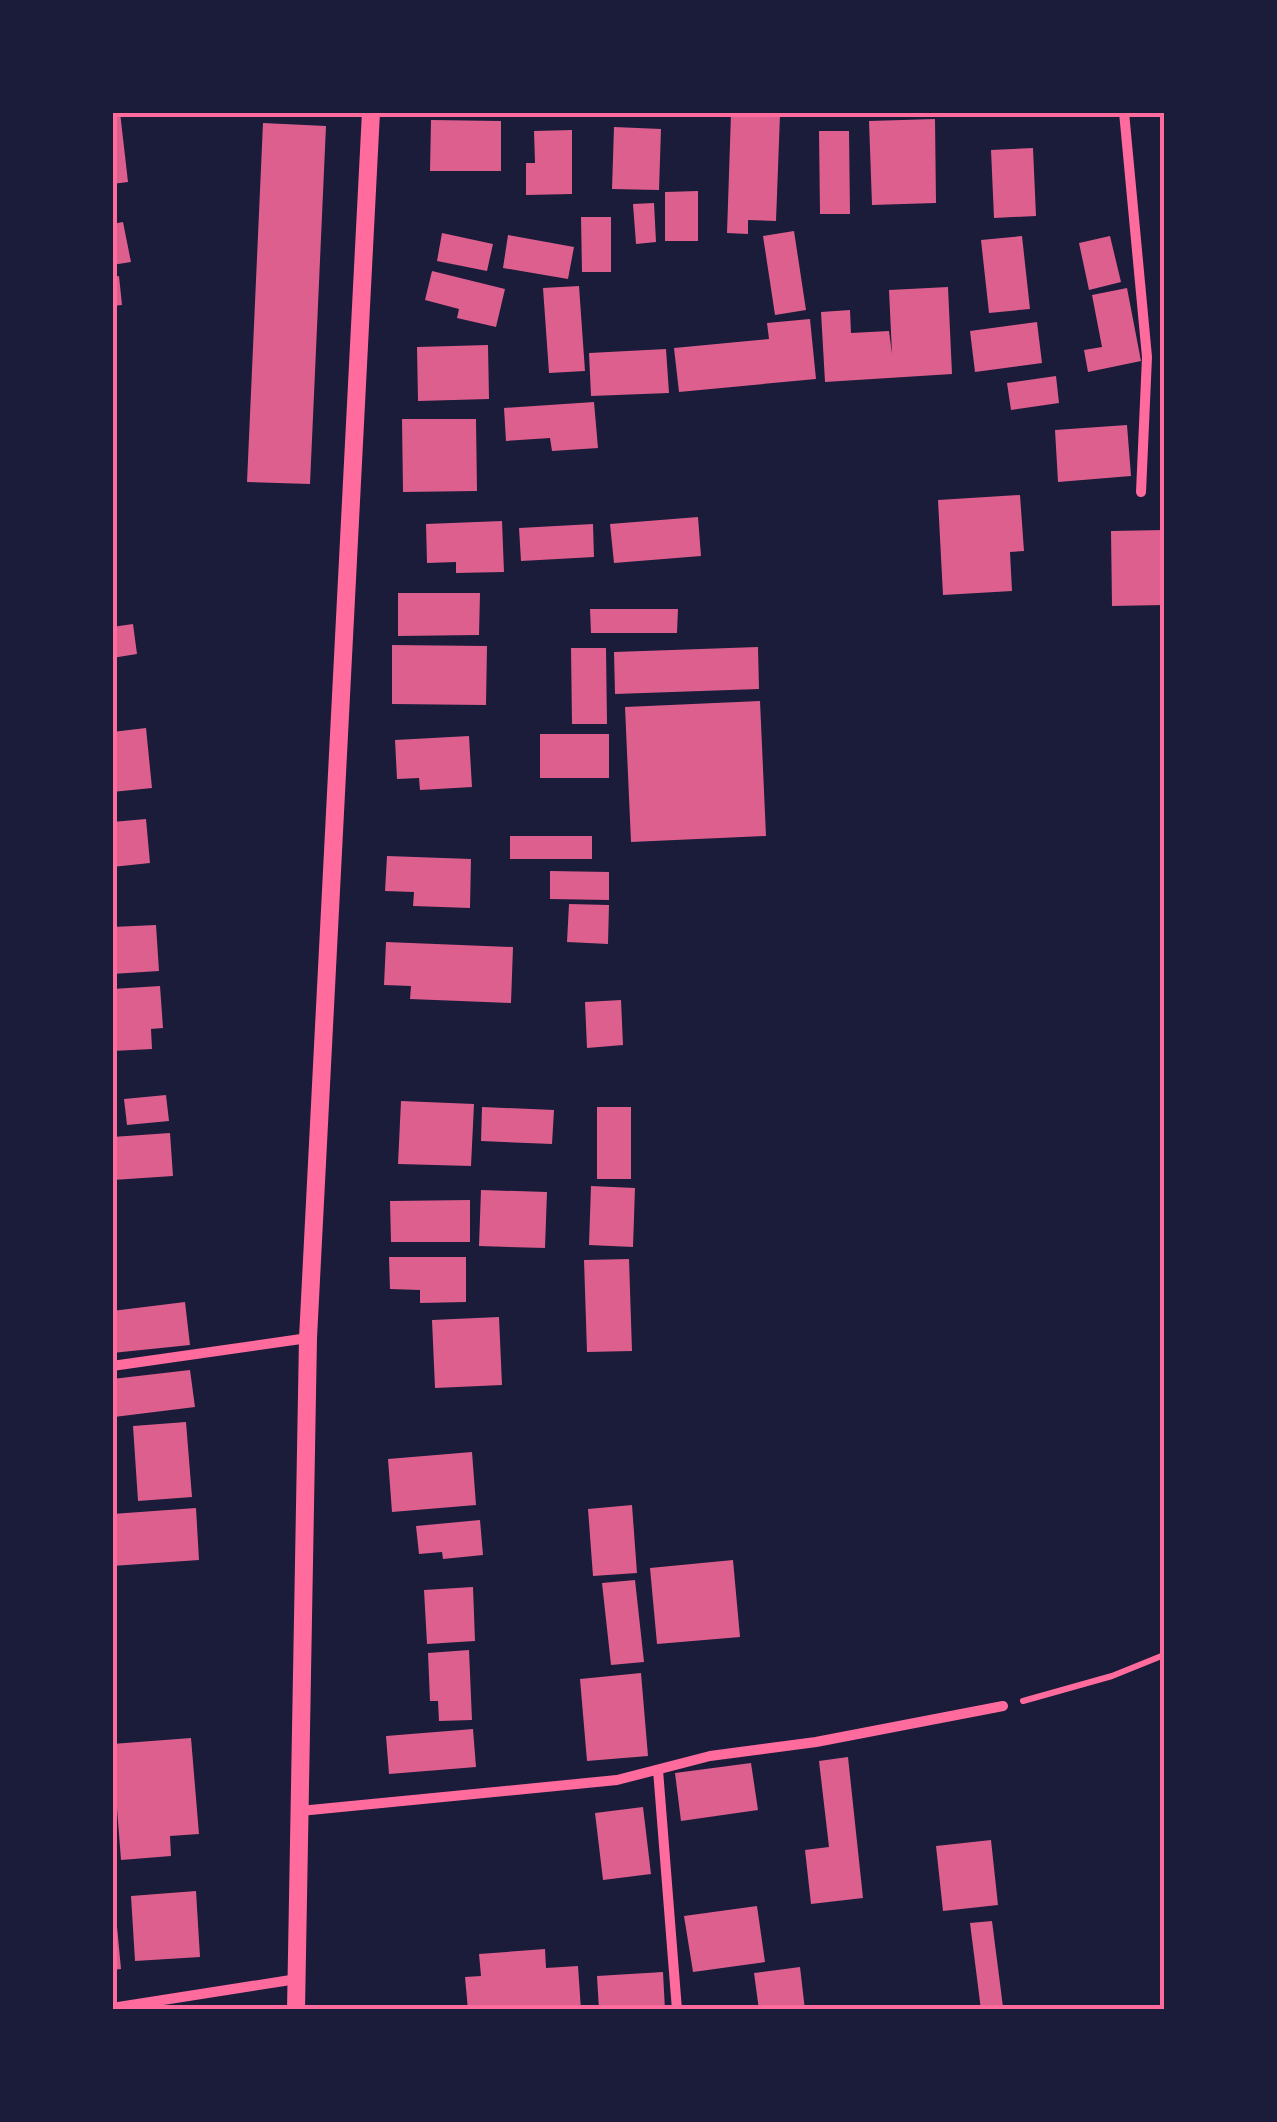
<svg xmlns="http://www.w3.org/2000/svg" width="1277" height="2122" viewBox="0 0 1277 2122" font-family="Helvetica,sans-serif">
  <style>
    .building { fill: #dd5f8e }
    .lines { fill: none; stroke-linecap: round; stroke-linejoin: round }
    .path { stroke: #ff6b9d; stroke-width: 6 }
    .minor { stroke: #ff6b9d; stroke-width: 10 }
    .tertiary { stroke: #ff6b9d; stroke-width: 18 }
    .neatline { fill: none; stroke: #ff6b9d; stroke-width: 4 }
  </style>
  <rect width="100%" height="100%" fill="#1b1b3a"/>
  <path class="building" d="M112,112H120L128,182L112,184Z
    M731,114L780,115L776,221L748,220V234L727,233Z
    M935,119L936,203L872,205L869,121Z
    M431,120L501,121V171H430Z
    M263,123L326,126L310,484L247,482Z
    M614,127L661,129L659,190L612,189Z
    M572,130V194L526,195V163H535L534,131Z
    M819,131H849L850,214H820Z
    M1033,148L1036,216L994,218L991,150Z
    M698,191V241H665V192Z
    M654,203L656,242L636,244L633,204Z
    M581,217H611V272H582Z
    M123,222L131,262L112,265V224Z
    M794,231L806,310L775,315L763,236Z
    M442,233L493,244L487,271L437,261Z
    M508,235L574,247L568,279L503,268Z
    M1022,236L1030,309L989,313L981,240Z
    M1110,236L1121,282L1089,290L1079,243Z
    M432,271L505,289L496,327L457,318L459,309L425,300Z
    M119,276L122,305L112,306V277Z
    M579,286L585,371L549,373L543,288Z
    M948,287L952,374L825,382L821,312L850,310L851,333L889,331L892,354L889,290Z
    M1127,288L1141,361L1088,372L1084,350L1102,347L1092,295Z
    M810,319L816,379L679,392L674,348L769,339L767,323Z
    M1037,322L1042,363L975,372L970,331Z
    M488,345L489,399L418,401L417,347Z
    M666,349L669,393L591,396L589,353Z
    M1056,376L1059,403L1011,410L1007,383Z
    M594,402L598,448L552,451L550,438L506,441L504,408Z
    M402,419H476L477,491L403,492Z
    M1127,425L1131,476L1058,482L1055,430Z
    M1020,495L1024,551L1010,552L1012,591L943,595L938,500Z
    M698,517L701,556L614,563L610,524Z
    M502,521L504,572L456,573V562L427,563L426,524Z
    M593,524L594,557L521,561L519,528Z
    M1164,530V605L1112,606L1111,531Z
    M398,593H480L479,635L398,636Z
    M590,609H678L677,633H591Z
    M133,624L137,654L112,658V627Z
    M392,645L487,646L486,705L392,704Z
    M758,647L759,689L615,694L614,652Z
    M571,648H606L607,724H572Z
    M760,701L766,836L631,842L625,707Z
    M146,728L152,788L112,792V732Z
    M540,734H609V778H540Z
    M469,736L472,787L420,790L419,778L397,779L395,740Z
    M146,819L150,863L112,867V822Z
    M510,836H592V859H510Z
    M387,856L471,859L470,908L413,906L414,892L385,891Z
    M550,871L609,872V900L550,899Z
    M569,904L609,905L608,944L567,942Z
    M156,925L159,971L112,974V927Z
    M386,942L513,947L511,1003L410,999L411,986L384,985Z
    M160,986L163,1028L151,1029L152,1049L112,1051V989Z
    M621,1000L623,1045L587,1048L585,1002Z
    M166,1095L169,1121L127,1125L124,1099Z
    M401,1101L474,1104L471,1166L398,1164Z
    M482,1107L554,1110L552,1144L481,1141Z
    M597,1107H631V1179H597Z
    M170,1133L173,1176L113,1180L112,1137Z
    M591,1186L635,1188L633,1247L589,1245Z
    M481,1190L547,1192L545,1248L479,1246Z
    M470,1200V1242H391L390,1201Z
    M389,1257H466V1302L420,1303V1290L390,1289Z
    M629,1259L632,1351L587,1352L584,1260Z
    M185,1302L190,1345L112,1353V1311Z
    M499,1317L502,1385L435,1388L432,1320Z
    M190,1370L195,1407L114,1417L112,1379Z
    M186,1422L192,1497L138,1501L133,1426Z
    M472,1452L476,1505L392,1512L388,1459Z
    M632,1505L637,1573L593,1576L588,1509Z
    M196,1508L199,1560L112,1566V1514Z
    M480,1520L483,1555L443,1559L442,1552L419,1554L416,1526Z
    M733,1560L740,1637L657,1644L650,1568Z
    M635,1580L644,1662L611,1665L602,1583Z
    M473,1587L475,1641L427,1644L424,1590Z
    M469,1650L472,1720L439,1721L438,1701H430L428,1653Z
    M641,1673L648,1756L587,1761L580,1679Z
    M473,1729L476,1767L389,1774L386,1736Z
    M191,1738L199,1834L170,1836L171,1856L121,1860L112,1744Z
    M848,1757L863,1898L811,1904L805,1850L829,1847L819,1761Z
    M751,1763L758,1810L681,1821L675,1773Z
    M643,1807L651,1874L603,1880L595,1813Z
    M991,1840L998,1905L943,1911L936,1846Z
    M196,1891L200,1957L135,1961L131,1896Z
    M112,1905H115L121,1969L112,1970Z
    M757,1906L765,1962L693,1972L684,1916Z
    M992,1921L1003,2007L981,2010L970,1923Z
    M545,1949L546,1968L578,1966L581,2010H468L465,1977L481,1976L479,1954Z
    M800,1967L805,2010H759L754,1973Z
    M663,1972L665,2010H599L597,1976Z"/>
  <g class="lines">
    <path class="path" d="M1023,1701L1112,1676L1164,1655"/>
    <path class="minor" d="M1124,112L1147,357L1141,492
      M112,1366L308,1338
      M658,1770L677,2010
      M300,1811L617,1780L710,1756L816,1742L1003,1706
      M112,2008L297,1979"/>
    <path class="tertiary" d="M296,2010L308,1338L371,112"/>
  </g>
  <rect width="1277" height="2122" fill="none" stroke="#1b1b3a" stroke-width="230"/>
  <rect x="115" y="115" width="1047" height="1892" class="neatline"/>
</svg>
